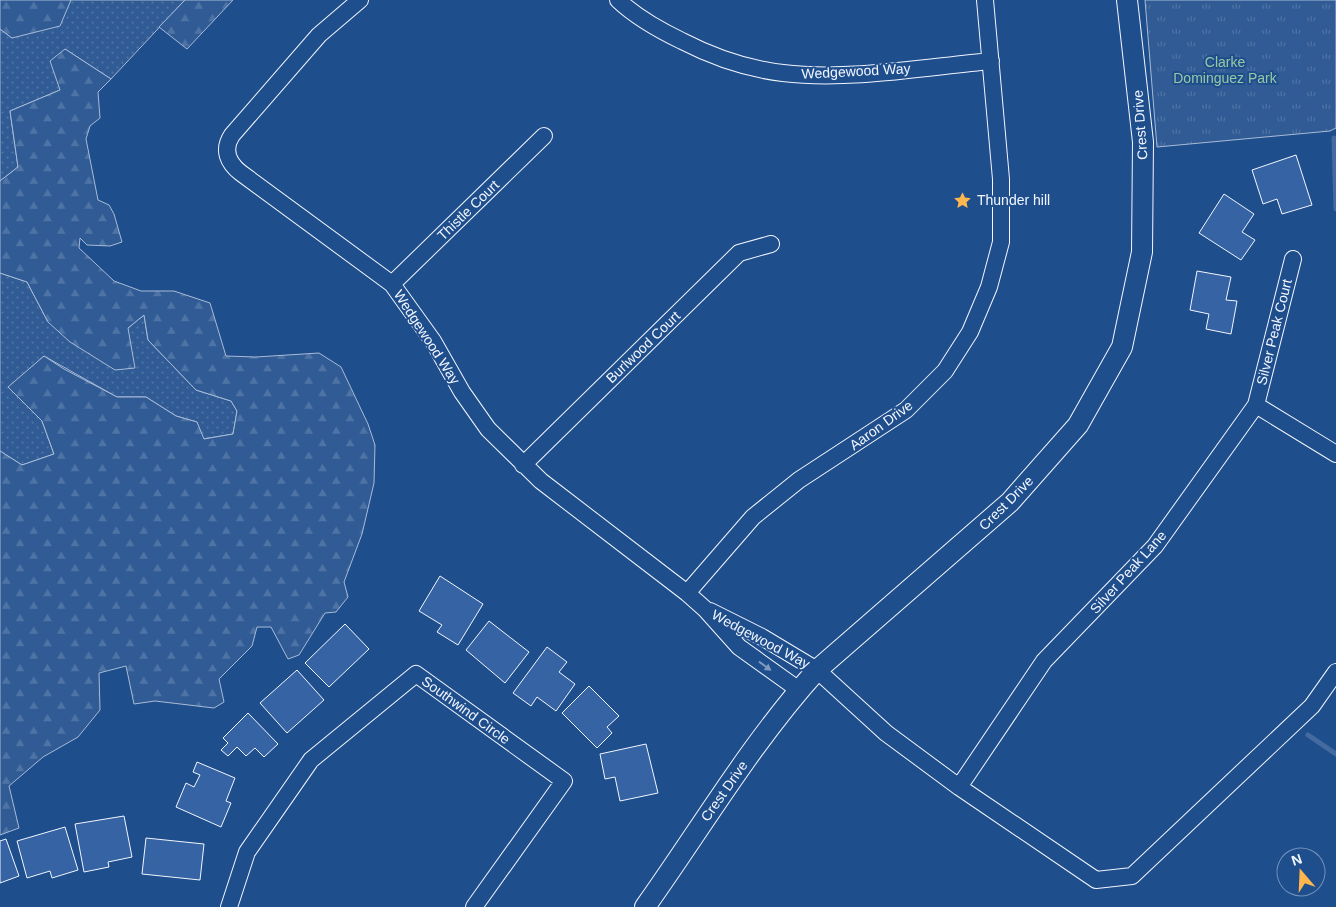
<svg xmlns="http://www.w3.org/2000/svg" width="1336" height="907" viewBox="0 0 1336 907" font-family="Arial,sans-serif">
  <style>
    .grass { fill: url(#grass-dots); stroke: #a8bbd7 }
    .forest { fill: url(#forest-firs); stroke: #a8bbd7 }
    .park { fill: url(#park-tufts); stroke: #a8bbd7 }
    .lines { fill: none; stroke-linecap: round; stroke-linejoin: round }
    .stream { stroke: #446ba0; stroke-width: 5 }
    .building { fill: #3563a3; stroke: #f2f6ff }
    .minor-casing { stroke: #f2f6ff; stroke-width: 18 }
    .tertiary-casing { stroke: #f2f6ff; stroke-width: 22 }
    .minor { stroke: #1f4e8c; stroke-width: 16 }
    .tertiary { stroke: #1f4e8c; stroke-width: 20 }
    .oneway { fill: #7e9ac0 }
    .labels { text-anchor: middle; stroke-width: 4; stroke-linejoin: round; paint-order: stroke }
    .park-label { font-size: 14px; fill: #97c8a6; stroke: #1f4e8c }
    .street-label { font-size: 14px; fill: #f2f6ff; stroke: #1f4e8c }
    .poi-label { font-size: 14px; fill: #f2f6ff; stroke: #1f4e8c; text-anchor: start }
  </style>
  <defs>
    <pattern id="grass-dots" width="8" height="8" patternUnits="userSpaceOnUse" patternTransform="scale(1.25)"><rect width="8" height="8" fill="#305b95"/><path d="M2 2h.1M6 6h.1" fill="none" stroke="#4e73a5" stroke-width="1.8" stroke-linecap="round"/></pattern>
    <pattern id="forest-firs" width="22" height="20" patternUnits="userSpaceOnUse" patternTransform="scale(1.25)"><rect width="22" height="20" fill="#305b95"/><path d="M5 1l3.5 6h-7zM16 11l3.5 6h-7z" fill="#4e73a5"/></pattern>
    <pattern id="park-tufts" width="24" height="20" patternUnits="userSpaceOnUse" patternTransform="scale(1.25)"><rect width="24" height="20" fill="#305b95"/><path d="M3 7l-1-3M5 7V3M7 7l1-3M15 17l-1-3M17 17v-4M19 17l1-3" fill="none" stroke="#4e73a5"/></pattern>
  </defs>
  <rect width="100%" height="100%" fill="#1f4e8c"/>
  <path class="grass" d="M71,0H185L111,79L65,49L60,90L10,111L18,167L0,181V29L12,38Z
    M0,273L27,282L48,322L128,328L144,315L148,340L196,390L231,401L237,411L233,434L203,439L197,422L176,416L146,397H117L44,356L9,387L42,421L54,454L22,465L0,451Z"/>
  <path class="forest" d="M0,0H71L60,26L12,38L0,29Z
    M185,0H233L187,49L159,27Z
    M65,49L111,79L98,92L100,118L90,126L86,139L98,200L109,205L114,214L122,242L110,246L87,245L80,238L79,248L114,281L141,291H174L210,303L226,356L256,357L319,353L341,367L368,424L375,445L374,483L362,534L344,582L348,597L336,612L325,613L299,655L288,659L271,627H257L252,646L219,679L224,702L214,708L155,701L134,704L126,666L99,673L100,710L78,737L43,757L9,786L19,828L0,835V451L22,465L54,454L42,421L8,387L44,356L64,369L117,397H146L176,416L197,422L204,439L233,434L237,411L231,401L196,390L148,340L144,315L128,328L135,368L115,370L70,342L48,322L27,282L0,273V181L18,167L10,111L60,90L50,61Z"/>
  <path class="park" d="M1145,0H1336V128L1330,131L1157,147Z"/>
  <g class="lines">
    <path class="stream" d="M1334,138L1336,209
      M1308,735L1336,754"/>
  </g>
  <path class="building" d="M1296,155L1312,205L1282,214L1277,199L1263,204L1252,170Z
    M1224,194L1254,214L1242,232L1255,240L1241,260L1199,233Z
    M1197,271L1231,277L1226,300L1237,301L1231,334L1206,329L1209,314L1190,310Z
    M440,576L483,604L458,645L437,632L442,625L419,611Z
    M489,621L529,652L505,683L466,650Z
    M345,624L369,649L329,687L305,663Z
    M547,647L567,662L559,672L575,684L556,711L537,697L531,706L513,693Z
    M297,670L324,700L287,733L260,703Z
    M589,686L619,716L607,727L612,733L597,748L562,713Z
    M248,713L278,744L264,757L255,748L246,756L237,747L228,756L221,750L228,743L223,738Z
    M646,744L658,793L620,801L615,777L605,779L600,754Z
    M197,762L235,778L226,801L231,803L221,827L176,807L186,783L194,787L200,775L193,772Z
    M124,816L132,857L108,862L109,867L84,872L75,824Z
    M65,827L78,870L52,878L50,871L27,878L17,841Z
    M146,838L204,844L200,880L142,874Z
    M6,839L19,876L0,883V841Z"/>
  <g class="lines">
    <defs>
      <path id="minor" d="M360,0L319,35L232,135C222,150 228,163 241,173L392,284L433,341L462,392L488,429L541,481L687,593L705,609L739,647L799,690
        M618,0C636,17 659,30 682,41C713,57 748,69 783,73C848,81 926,67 991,61
        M392,284L544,136
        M1256,405L1336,454
        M523,465L739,253L771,244
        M687,593L753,517L799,480L906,410L945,371L970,332L989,287L1001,242V179L985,0
        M710,611L762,637L817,670L886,733L959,787L1096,880L1132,876L1312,706L1336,672
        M959,787L1044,661L1155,546L1256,405L1293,259
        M229,907L247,852L311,760L416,674L564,781L474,907"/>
      <path id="tertiary" d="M645,907C702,827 751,743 817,670L1010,502L1078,425L1122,347L1142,252L1143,142L1127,0"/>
    </defs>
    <use href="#minor" class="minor-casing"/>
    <use href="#tertiary" class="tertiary-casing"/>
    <use href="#minor" class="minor"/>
    <use href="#tertiary" class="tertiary"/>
  </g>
  <defs><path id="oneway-solid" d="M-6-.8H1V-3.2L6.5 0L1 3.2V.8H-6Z" transform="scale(1.25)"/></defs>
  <use class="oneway" href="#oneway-solid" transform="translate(765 666) rotate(36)"/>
  <defs>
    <symbol id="sight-bare" viewBox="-9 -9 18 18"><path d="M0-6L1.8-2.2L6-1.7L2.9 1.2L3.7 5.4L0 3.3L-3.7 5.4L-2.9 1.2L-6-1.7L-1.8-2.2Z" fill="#ffb74d" stroke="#1f4e8c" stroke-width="2.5" paint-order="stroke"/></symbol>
  </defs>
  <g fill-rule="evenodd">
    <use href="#sight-bare" x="950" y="188" width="25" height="25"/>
  </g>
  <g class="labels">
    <g class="park-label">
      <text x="1225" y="67">Clarke<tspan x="1225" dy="16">Dominguez Park</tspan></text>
    </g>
    <g class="street-label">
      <text transform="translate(856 71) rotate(-3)" y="5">Wedgewood Way</text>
      <text transform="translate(1140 125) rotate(-94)" y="5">Crest Drive</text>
      <text transform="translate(468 210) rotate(-44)" y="5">Thistle Court</text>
      <text transform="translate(1274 332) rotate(-76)" y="5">Silver Peak Court</text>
      <text transform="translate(427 337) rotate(57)" y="5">Wedgewood Way</text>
      <text transform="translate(643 347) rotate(-44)" y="5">Burlwood Court</text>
      <text transform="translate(881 425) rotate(-36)" y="5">Aaron Drive</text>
      <text transform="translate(1006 503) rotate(-45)" y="5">Crest Drive</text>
      <text transform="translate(1128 572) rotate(-48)" y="5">Silver Peak Lane</text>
      <text transform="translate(761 639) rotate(28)" y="5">Wedgewood Way</text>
      <text transform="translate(466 710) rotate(36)" y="5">Southwind Circle</text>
      <text transform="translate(724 791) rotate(-55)" y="5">Crest Drive</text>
    </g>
    <g class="poi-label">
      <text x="977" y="205">Thunder hill</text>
    </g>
  </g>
  <g transform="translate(1301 872) rotate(341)"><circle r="24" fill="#1f4e8c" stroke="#7391ba"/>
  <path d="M0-4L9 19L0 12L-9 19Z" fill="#ffb74d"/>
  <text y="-8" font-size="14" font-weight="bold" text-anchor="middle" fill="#f2f6ff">N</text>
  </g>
</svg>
